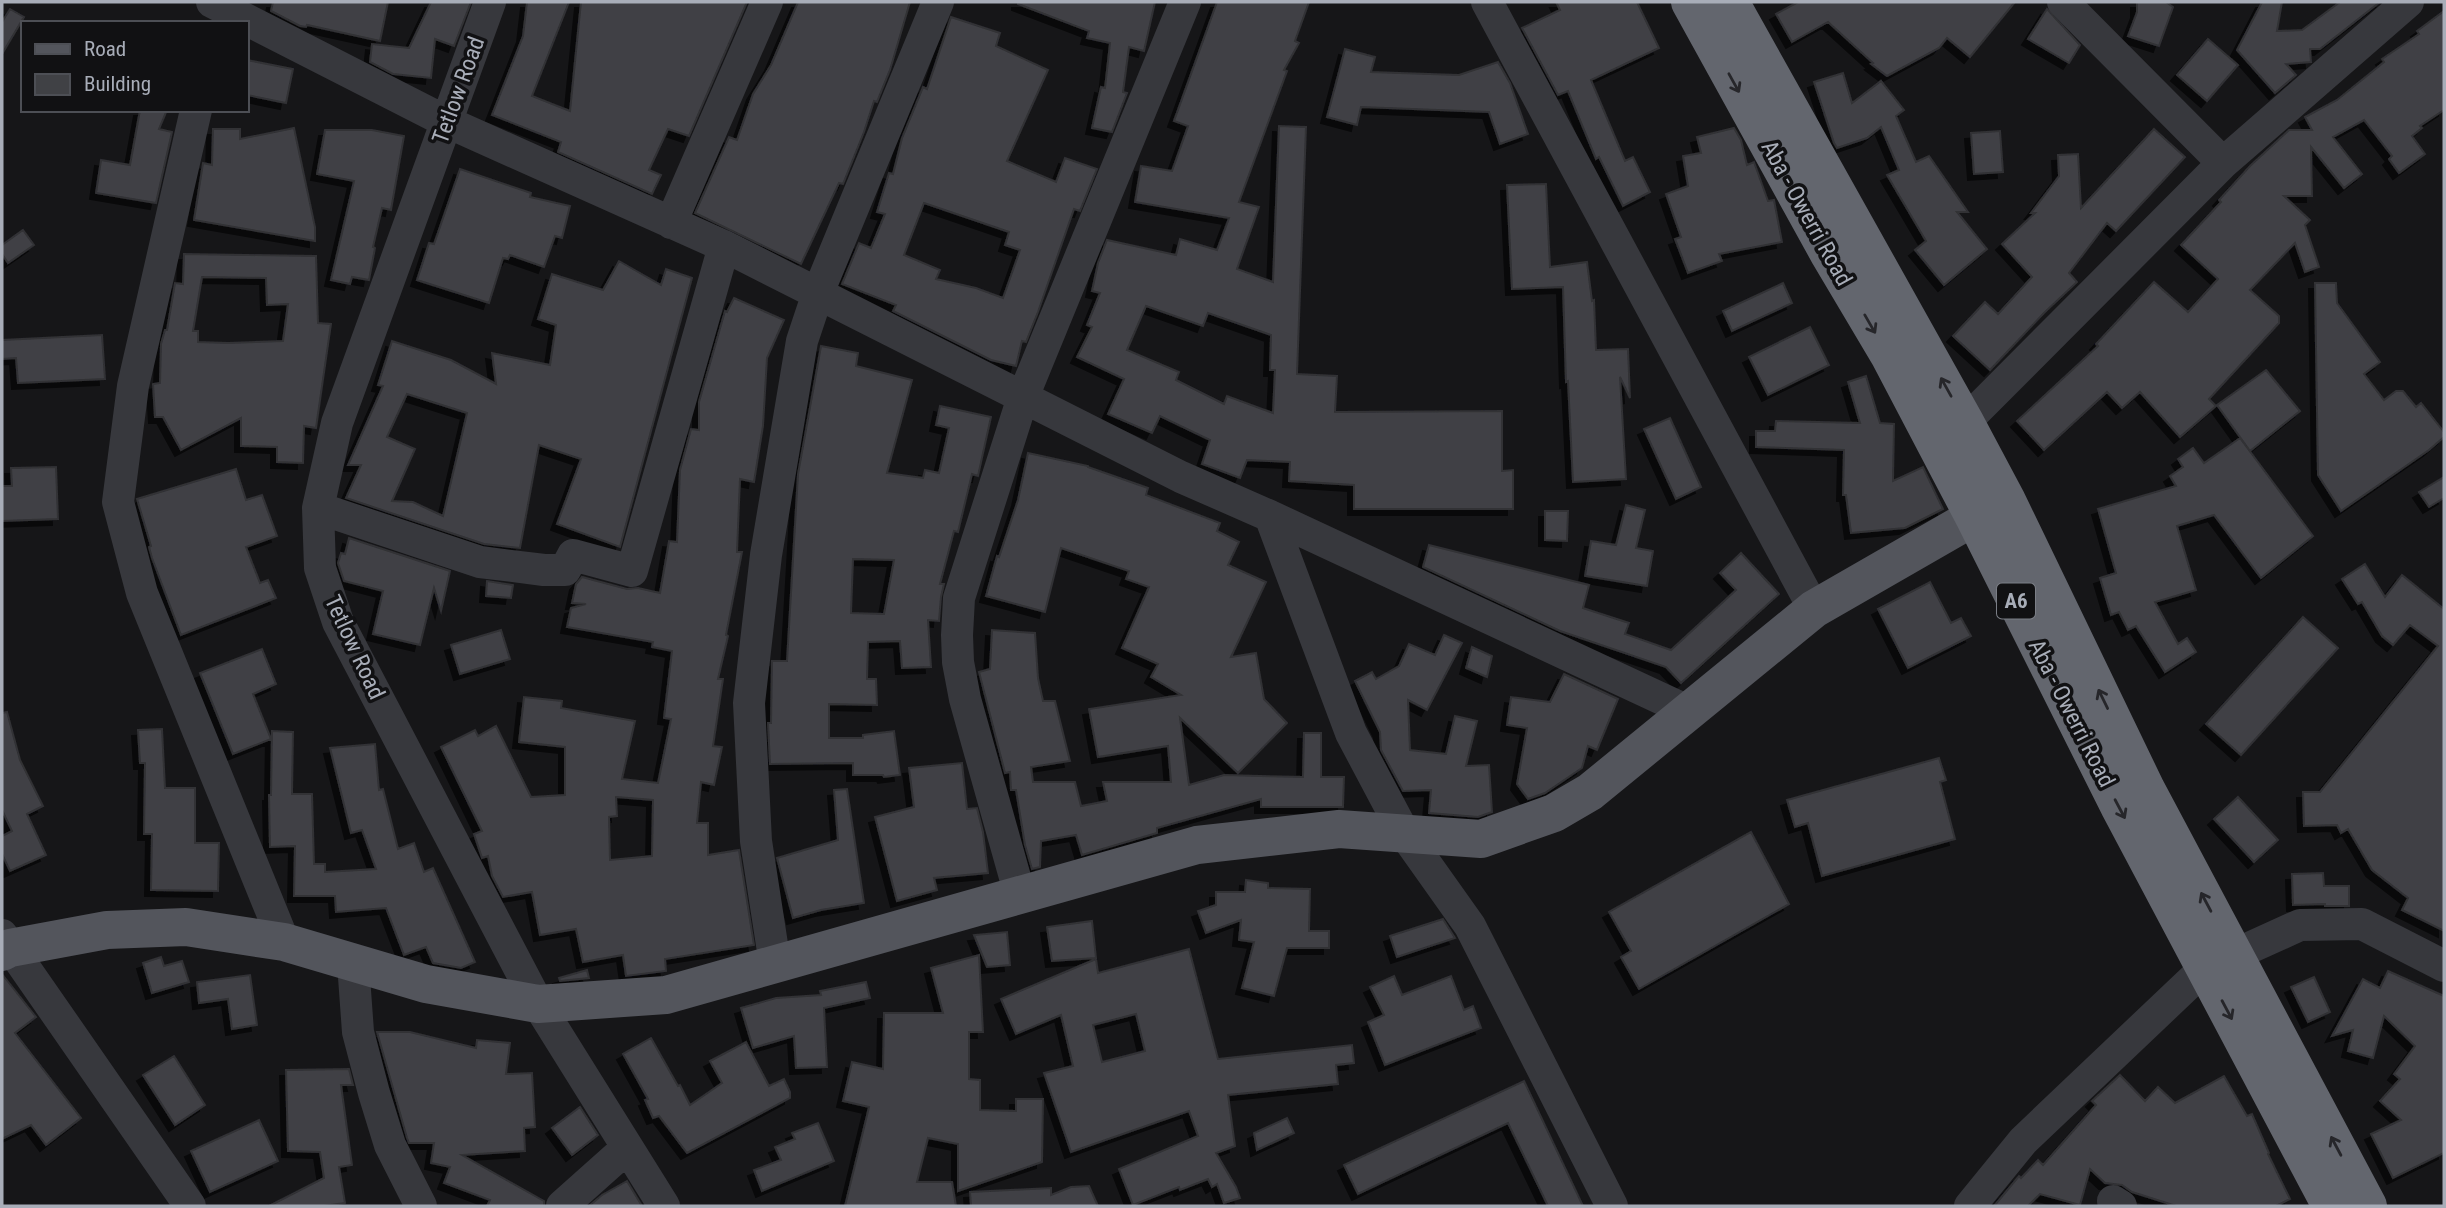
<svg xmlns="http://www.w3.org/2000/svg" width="2446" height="1208" viewBox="0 0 2446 1208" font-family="'Roboto Condensed',sans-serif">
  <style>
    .building { fill: #404145; stroke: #303034; stroke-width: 2; fill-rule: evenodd; filter: url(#shadow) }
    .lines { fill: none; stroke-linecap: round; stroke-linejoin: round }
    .minor { stroke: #37383d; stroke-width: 32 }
    .major { stroke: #53555c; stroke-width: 38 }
    .highway { stroke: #63666e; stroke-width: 38 }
    .oneway { stroke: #26262a }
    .labels { text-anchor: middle; stroke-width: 7; stroke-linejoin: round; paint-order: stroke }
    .shield { fill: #111113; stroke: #7b7e86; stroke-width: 2 }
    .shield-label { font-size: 21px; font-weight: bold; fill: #a8adb8 }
    .street-label { font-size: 23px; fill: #a8adb8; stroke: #111113 }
  </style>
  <defs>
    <filter id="shadow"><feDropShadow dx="-6" dy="6" stdDeviation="0" flood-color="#0009"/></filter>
  </defs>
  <rect width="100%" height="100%" fill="#161618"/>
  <path class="building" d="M273,2H388L380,41L307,25L306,27L300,26L271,11Z
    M431,2H471L454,46L435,39L431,78L393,74L370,62L372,44L409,48Z
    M527,2H569L532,96L570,111L581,2H747L689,136L668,129L649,170L661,175L652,194L558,152L561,142L492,115L523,36Z
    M798,2H910L890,70L877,102L874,101L864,132L843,184L839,183L801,264L695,213L729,137L737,140L753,94L771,65Z
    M1018,2H1155L1144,51L1129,47L1123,92L1127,93L1112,132L1092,128L1101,87L1105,88L1110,43L1087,38L1089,31L1018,4Z
    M1217,2H1309L1295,41L1299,43L1284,70L1287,71L1239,202L1259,207L1237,269L1273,282L1279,126L1306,127L1297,374L1337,376L1335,412L1502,411V471L1513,470V509H1354V485L1289,481L1290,462L1247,460L1240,478L1202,464L1210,440L1160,416L1152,433L1108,414L1124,379L1077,357L1092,327L1087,325L1100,293L1092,291L1098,263L1107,240L1176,255L1180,239L1217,250L1229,218L1135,202L1141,166L1172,171L1188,126L1174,121ZM1146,306L1203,326L1208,313L1271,335L1270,370H1275L1273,413L1227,396L1224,404L1176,380L1179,372L1127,350Z
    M1556,2H1637L1659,48L1591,80L1625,161L1633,157L1650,192L1623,206L1599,157L1596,159L1568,91L1558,95L1522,28L1560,10Z
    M1798,2H2015L1970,57L1947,38L1939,48L1887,76L1871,64L1873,63L1828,22L1792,42L1776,14Z
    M2137,2H2166L2173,7L2159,46L2128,36L2137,12Z
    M2262,2H2282L2277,31L2302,30L2340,2H2380L2320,49H2310L2311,62L2286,64L2296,75L2275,93L2237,50Z
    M10,9L24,17L2,54V22Z
    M2047,9L2080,45L2069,63L2028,39Z
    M2444,11V110L2420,126L2422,128L2412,136L2425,154L2399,173L2389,159L2392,156L2364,120L2333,137L2362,174L2344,188L2311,147L2312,196H2284L2310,220L2305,225L2319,267L2305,272L2295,243L2250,290L2279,316V323L2209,399L2216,406L2180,437L2140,392L2122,408L2107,392L2044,450L2017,421L2098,346L2096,344L2154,282L2188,312L2218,279L2181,245L2221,202L2219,200L2250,166L2289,130H2312L2305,117L2337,100L2384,62L2382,59L2419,34L2417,31Z
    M951,17L1000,33L996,46L1048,70L1007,161L1056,182L1065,158L1097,169L1080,211L1074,209L1038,312L1026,342L1022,341L1016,366L991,360L893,311L896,305L842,284L859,243L871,248L885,214L877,212L889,173L893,174L902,138L923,87L927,89ZM924,203L1009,232L1005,245L1020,250L1003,298L976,288L936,279L940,270L904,255Z
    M2208,39L2238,65L2207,101L2177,75Z
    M1345,49L1375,57L1371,72L1459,75L1498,62L1510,83L1528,134L1500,144L1489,112L1361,107L1357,125L1327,117Z
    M247,60L293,69L286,103L247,95Z
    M1843,73L1852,103L1881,81L1904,110L1896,116L1916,162L1929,156L1968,212H1957L1987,249L1944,285L1915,250L1926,241L1887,175L1899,170L1881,127L1867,138L1837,148L1834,143L1814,82Z
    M140,110H167L159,129L172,132L156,203L96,193L101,160L130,165Z
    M294,128L315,227V241L194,220L203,163L212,165L213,129H240V139Z
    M1734,128L1741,140L1747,165L1754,162L1768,201L1774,200L1782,242L1719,254L1722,261L1688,273L1675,239L1681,237L1666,194L1688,186L1683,156L1701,153L1697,137Z
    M2154,129L2185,157L2116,231L2107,223L2069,273L2077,282L2044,313L1990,370L1953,336L1985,302L1998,314L2032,277L2002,244L2035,213H2031L2059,176L2058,155L2078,154L2081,208Z
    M325,130H372L404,136L391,210L382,208L373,247L375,248L369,280L352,277L350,284L331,280L354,181L317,174Z
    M2000,131L2003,172L1974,174L1971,133Z
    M460,169L531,193L530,197L570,206L562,238L555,236L544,267L510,255L508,259L503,258L489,303L417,280L429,243L434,244Z
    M1546,184L1550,267L1587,262L1592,301L1594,300L1596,350L1628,349L1630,398L1620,377L1626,479L1573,482L1568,381L1566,382L1563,287L1512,289L1507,185Z
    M23,230L34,245L8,263L2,254V245Z
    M184,254L316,256L318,323L331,324L316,428L304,426L303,463L277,462V447L241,446V418L181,450L163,417H155L153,384L160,383L161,344L165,330H167L175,283L183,284ZM202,277L266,278L267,305L288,304L283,341L228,343L198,342V331H193Z
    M619,261L661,285L666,269L692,278L620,547L557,524L581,459L539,445L520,548L484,544L346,498L361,465H348L383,386L378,385L392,341L451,360L496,384L492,353L550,365L556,325L538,319L552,274L603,290ZM407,394L467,413L443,516L413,502L392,501L415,449L387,437Z
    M1783,283L1792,303L1732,331L1723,311Z
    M2315,283H2336L2337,303L2380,362L2364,374L2384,400L2396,391H2403L2416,407L2421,403L2444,432V437L2429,450L2341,511L2318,475Z
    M734,298L784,320L767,358L763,426L754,482L740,479L737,552H742L726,635L728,636L718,679H723L713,746L722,747L714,785L701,782L697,823H708V855L739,850L754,945L665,959L666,971L626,976L623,955L583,962L576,929L540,935L532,892L503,897L492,876L488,856L482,858L474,834L482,831L441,747L475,730L478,736L496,726L531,797L565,795V747L519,742L524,697L562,701L561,708L635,721L622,779L658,783L671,719L664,718L672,651L652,647L653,642L567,627L571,608L586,604L572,603L576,584L582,577L627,589L638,588L660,593L669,541L677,542L680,470L691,429L699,430V402L725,311L727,312ZM616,797L653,800L652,856L610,860L609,817L617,816Z
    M1810,327L1829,365L1768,395L1749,357Z
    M102,335L105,379L18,383L16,358L2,359V340Z
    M821,346L858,353L856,366L912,380L887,473L923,478L925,470L939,473L949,428L936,425L940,406L991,417L978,476L972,474L958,532L954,531L940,584H944L941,597L939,621L928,620L931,667L902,668L900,641L868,642L867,679H876L877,705L829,704V738H863V735L894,731L900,775L884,777L883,775H853V763L770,764L768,723H771L772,661H787L798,474ZM853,559L894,560L884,614L851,613Z
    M2266,370L2300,411L2250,451L2217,405Z
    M1866,376L1880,423L1894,424L1893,481L1923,467L1943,509L1905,528L1851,533L1846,495H1843L1844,450L1756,447V431H1775L1776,421L1860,423L1848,382Z
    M1670,418L1701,487L1676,499L1644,429Z
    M2240,438L2313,536L2261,578L2214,515L2177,526L2196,590L2155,602L2178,644L2187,638L2196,652L2165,672L2136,626L2128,630L2119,612L2111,615L2100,578L2116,573L2098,509L2176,486L2170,476L2183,467L2178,459L2193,448L2204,463Z
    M1028,453L1088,466V467L1148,488L1146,495L1220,523L1217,531L1239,542L1228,565L1266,582L1231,657L1256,653L1264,699L1287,723L1238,773L1180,718L1189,785L1224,775L1303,777L1304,733H1321V777H1344L1343,807H1261V799L1157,828V833L1082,855L1076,835L1041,841L1040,867L1032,869L1025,845L1016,790H1011L1010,772L1005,773L979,672L990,669L992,630L1035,633L1038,678L1043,701H1055L1070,761L1031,767L1033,782H1075L1081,806L1107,801L1103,782H1171L1168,746L1098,757L1089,709L1181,695L1151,677L1158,664L1122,648L1149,587L1126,579L1129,571L1061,548L1045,612L986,596L997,556L999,557L1018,500Z
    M56,467L58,519L2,521V486H12L11,468Z
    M236,469L246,500L262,495L277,536L246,547L260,583L268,580L276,598L181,635L152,558L149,547L151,546L137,499Z
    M2444,477V498L2429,507L2419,492Z
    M1626,505L1645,510L1636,548L1653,551L1647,586L1585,576L1591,541L1616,545Z
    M1545,511H1568L1567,541L1545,540Z
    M349,538L450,571L441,611L434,588L420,645L373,634L383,591L344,581L338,563L341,553L345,554Z
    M1429,545L1589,585L1583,608L1629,623L1625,634L1671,650L1736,590L1720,573L1741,553L1779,594L1681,683L1666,667L1560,631L1423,567Z
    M2365,564L2385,597L2402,575L2444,609V931L2402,910L2408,898L2372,870L2348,829L2341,833L2337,825L2304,826L2303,792H2320L2438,646L2410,625L2393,645L2382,636L2362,602L2358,604L2342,579Z
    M487,581L513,585L511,598L486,596Z
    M1930,582L1951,623L1961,618L1971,636L1908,668L1878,609Z
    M2303,617L2338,648L2241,755L2206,724Z
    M501,630L510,659L460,674L451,645Z
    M1444,635L1462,643L1427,710L1408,700L1410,750L1446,754L1455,716L1477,721L1466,766L1489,765L1492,812L1478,817L1429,813L1431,790L1403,791L1381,750L1380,732L1355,681L1372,672L1376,679L1399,666L1409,644L1435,655Z
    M1472,647L1492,656L1487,677L1466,668Z
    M262,649L276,684L253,694L271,739L233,754L200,673Z
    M1564,674L1618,699L1597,750L1588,746L1582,768L1545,793L1528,799L1517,784L1527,728L1507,725L1511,697L1550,702Z
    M7,712L20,760L43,806L27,814L46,855L10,871L2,854V836L12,831L2,810V713Z
    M162,729L165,788H195V843H219L218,891L151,890L152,834H144L145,763H140L138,730Z
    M272,731L293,732L292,794H312L314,864H325V872L376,869L362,830L351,833L330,748L375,744L379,790L383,789L398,849L414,843L424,872L433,868L475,962L461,968L433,963L426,947L404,955L386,908L336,912L335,896H294L295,846L270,847L269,795H271Z
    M1939,758L1946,780L1940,782L1955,839L1822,876L1808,823L1795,827L1787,800Z
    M962,763L967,809L977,808L983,832L988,873L934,878L937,890L897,901L875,817L914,807L909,768Z
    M847,789L864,903L821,910L793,918L777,858L838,840L834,790Z
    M2238,797L2278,840L2254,862L2214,819Z
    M1751,832L1789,904L1639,989L1621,957L1631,951L1609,912Z
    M2323,873L2324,886H2349V906H2325V904L2293,905L2292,874Z
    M1246,880L1268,883V888L1310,889L1309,931H1329V948H1287L1274,996L1242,988L1254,942L1239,940L1241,920L1206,933L1198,911L1216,905V892H1245Z
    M1443,919L1455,938L1397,957L1390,936Z
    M1092,921L1096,958L1052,961L1047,927Z
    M1007,932L1010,965L987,967L974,935Z
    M1189,949L1218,1059L1352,1045L1354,1063L1336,1065L1338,1084L1228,1095L1235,1146L1216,1153L1236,1187L1240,1198L1224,1203L1217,1184L1212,1187L1208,1179L1180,1190L1179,1187L1133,1205L1119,1169L1198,1136L1189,1111L1071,1152L1044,1073L1073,1066L1061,1015L1016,1034L1001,999L1096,959L1098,973ZM1136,1014L1145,1051L1102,1062L1093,1025Z
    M979,955L983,1032H969V1079L980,1080V1110L1016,1111V1099H1043L1042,1162L958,1191V1144L928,1138L917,1182H952L956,1206H845L869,1107L843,1101L852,1062L883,1069L884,1013H943L931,968Z
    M161,957L164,966L182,961L189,982L152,993L143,963Z
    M587,970L589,978L560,981L559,978Z
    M2388,971L2444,996V1153L2393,1178L2371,1134L2401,1120L2380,1101L2400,1079L2394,1074L2415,1046L2384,1016L2373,1058L2348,1051L2353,1030L2332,1036L2363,979L2380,988Z
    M2,974L36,1017L15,1033L81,1118L46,1145L31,1125L2,1139Z
    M250,975L257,1025L232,1029L228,999L199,1003L197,982Z
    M1394,976L1402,995L1451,976L1464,1010L1473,1006L1481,1028L1385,1065L1368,1022L1384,1015L1370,987Z
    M2314,977L2330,1012L2308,1022L2291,987Z
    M866,982L870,998L824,1008L827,1067L796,1068L794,1036L753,1048L741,1008L776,998L821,995L820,991Z
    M377,1032H410L476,1048L477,1040L510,1043L506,1074L532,1073L535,1127L524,1128L525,1151L462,1155L544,1201V1206H487L490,1200L444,1183L450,1167L431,1163L434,1143H409L407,1138Z
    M651,1038L678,1086L680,1085L690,1105L722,1083L710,1061L746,1042L769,1086L784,1079L790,1092V1098L687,1153L659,1116L653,1118L645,1100L648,1099L623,1054Z
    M174,1056L205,1105L175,1125L143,1075Z
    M349,1069L353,1085H341L352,1165L339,1167L345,1203L324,1206H269L324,1178L320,1152L288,1151L286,1070Z
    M2120,1075L2145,1101L2158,1087L2175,1103L2224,1076L2247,1116L2252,1114L2269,1153L2268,1154L2290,1199L2276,1206H2176L2132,1192L2122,1185L2105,1183L2090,1169L2080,1205L2040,1194L2028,1206H1994L2019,1176L2021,1178L2038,1160L2043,1165L2096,1105L2092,1101Z
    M1524,1081L1583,1206H1548L1508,1123L1358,1194L1344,1165Z
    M580,1107L598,1135L572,1155L552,1128Z
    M1287,1118L1294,1133L1257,1150L1254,1133Z
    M259,1120L278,1161L210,1192L191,1151Z
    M818,1123L834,1161L762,1191L754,1170L781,1160L775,1147L795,1139L792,1133Z
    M627,1181L642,1206H589L602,1195Z
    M1089,1186L1098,1206H971L970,1192L1051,1188V1195L1071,1187Z"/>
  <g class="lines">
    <path class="minor" d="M212,2L447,122L724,246L1181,477L1270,516L1690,712
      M490,2L337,423L318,508L320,568L338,622L538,1004L664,1206
      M1487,2L1814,609
      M2063,2L2223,163
      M196,110L133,386L118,502L142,593L284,942
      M671,223L767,2
      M1965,422L2223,163L2408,2
      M318,508L480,562L544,570H565L573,555L632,571L724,246
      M1270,516L1351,733L1404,833L1470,926L1612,1206
      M1020,895L965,699L958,662L957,635L959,598L1023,397L1185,2
      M2,935L190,1206
      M353,963L358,1032L374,1093L390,1145L421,1206
      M775,964L756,841L749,703L766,555L802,341L818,293L938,2
      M2113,1201L2121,1206
      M562,1206L627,1148
      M1970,1206L2023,1141L2205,968L2300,925L2362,924L2444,966"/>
    <path class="major" d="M2,952L10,948L107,930L186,927L284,942L426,984L538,1004L666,995L1197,845L1339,829L1481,839L1554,813L1590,792L1814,609L1974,517L2005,502"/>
    <path class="highway" d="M1690,2L1829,254L1889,355L1974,517L2119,806L2331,1206
      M1730,2L1965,422L2007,501L2146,789L2368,1206"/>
  </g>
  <defs><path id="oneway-shaft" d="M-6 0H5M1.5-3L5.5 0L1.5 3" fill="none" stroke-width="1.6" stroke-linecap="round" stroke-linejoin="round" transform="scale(1.75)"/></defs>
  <g class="oneway">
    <use href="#oneway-shaft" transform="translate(1734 83) rotate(61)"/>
    <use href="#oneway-shaft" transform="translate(1870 324) rotate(60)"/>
    <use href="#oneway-shaft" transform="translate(1946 387) rotate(-119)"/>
    <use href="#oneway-shaft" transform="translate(2103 699) rotate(-116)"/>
    <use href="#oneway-shaft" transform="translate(2120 809) rotate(62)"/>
    <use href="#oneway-shaft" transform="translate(2206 902) rotate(-118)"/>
    <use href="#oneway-shaft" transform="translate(2227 1010) rotate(62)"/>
    <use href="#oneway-shaft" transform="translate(2336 1146) rotate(-118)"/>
  </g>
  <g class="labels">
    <rect class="shield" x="1997" y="583.5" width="38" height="35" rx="5"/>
    <g class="shield-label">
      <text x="2016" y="608">A6</text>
    </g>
    <g class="street-label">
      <text transform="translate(458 90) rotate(-70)" y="8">Tetlow Road</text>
      <text transform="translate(1807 213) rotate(61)" y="8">Aba - Owerri Road</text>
      <text transform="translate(355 647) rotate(65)" y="8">Tetlow Road</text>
      <text transform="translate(2072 713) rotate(63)" y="8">Aba - Owerri Road</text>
    </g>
  </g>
  <rect width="2446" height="1208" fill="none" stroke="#a8adb8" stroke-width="7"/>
  <rect x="21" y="21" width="228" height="91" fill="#111113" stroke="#4d4f55" stroke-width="2"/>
  <rect x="35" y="44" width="35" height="10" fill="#53555c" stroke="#4d4f55" stroke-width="2"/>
  <text x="84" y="56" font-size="21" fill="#a8adb8">Road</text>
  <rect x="35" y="74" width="35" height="21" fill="#404145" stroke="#4d4f55" stroke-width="2"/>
  <text x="84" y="91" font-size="21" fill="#a8adb8">Building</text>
</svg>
